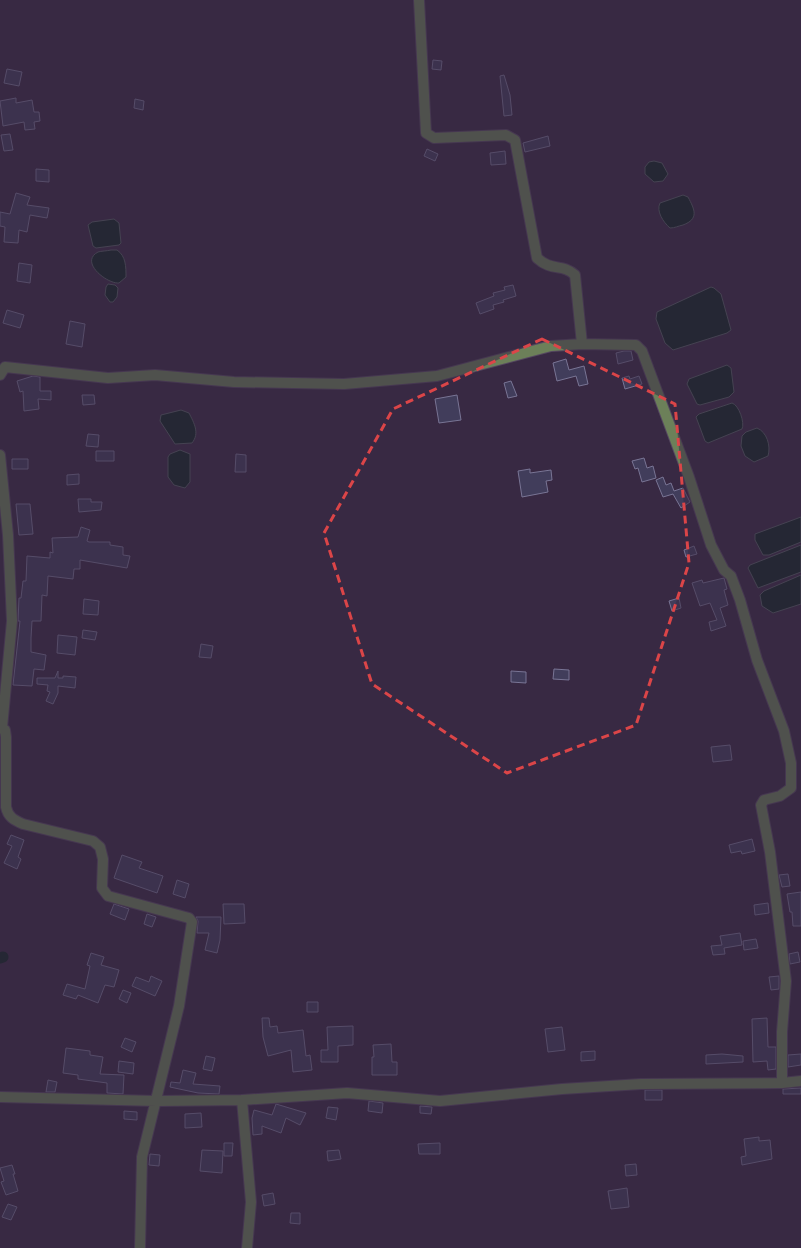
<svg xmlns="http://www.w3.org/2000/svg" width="801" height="1248" viewBox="0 0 801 1248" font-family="Helvetica,sans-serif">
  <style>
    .water { fill: #0f2422; stroke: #546063 }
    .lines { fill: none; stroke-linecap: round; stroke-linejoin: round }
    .canal { stroke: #0f2422; stroke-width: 11 }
    .building { fill: #413d5b; stroke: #797595 }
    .minor-casing { stroke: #564861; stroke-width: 12 }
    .minor { stroke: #6c8059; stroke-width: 10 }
    .marked { fill: none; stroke: #db4548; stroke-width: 3; stroke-dasharray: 8 5; stroke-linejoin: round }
  </style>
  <rect width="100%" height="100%" fill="#382943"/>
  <path class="water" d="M654,161L662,163L668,174L663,181L654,182L645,174V167L649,162Z
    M683,195L688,197C695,210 699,219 683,225C678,226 675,228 670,228C663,222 656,211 660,203Z
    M114,219L119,223L121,243L119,245L96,248L93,246L88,225L92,222Z
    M111,250H117C126,256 126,267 126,277L119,283C107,284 79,262 98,252C101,251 107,251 111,250Z
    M108,284L115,285L118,288L117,297L113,302H110L105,295L106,287Z
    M711,287L714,288L721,294L731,330L727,333L673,350L665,343L656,319L657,312Z
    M727,365L731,368L734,392L729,397L700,405L697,404L687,384L689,379Z
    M732,403C739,405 745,423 742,429L708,443L705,441L696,417L699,414Z
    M181,410L189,413C194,423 200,433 192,443L175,444L160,421L161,415Z
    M757,428C767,432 771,446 768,456L754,462L745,456L741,446L742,436L746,432Z
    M180,450L190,454V482L185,488L174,485L168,477V457L170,454Z
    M801,517V542L769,555H763L755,540V534Z
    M801,545V572L758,588L748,568L750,565Z
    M801,575V604L773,613L762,606L760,595L764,591Z"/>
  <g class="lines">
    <path class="canal" d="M0,958L3,957"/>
  </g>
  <path class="building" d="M433,60L442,61L441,70L432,69Z
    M7,69L22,72L19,86L4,83Z
    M504,75L510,95L512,115L504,116L500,76Z
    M16,98V103L32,100L34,112H39L40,121L34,122L35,129L25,130L24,122L3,126L0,101Z
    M135,99L144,101L143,110L134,108Z
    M10,134L13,150L4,151L1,135Z
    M548,136L550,146L525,152L523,143Z
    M427,149L438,154L435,161L424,156Z
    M505,151L506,164L491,165L490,153Z
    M36,169L49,170V182L36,181Z
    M16,193L30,197L27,205L49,208L47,218L30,215L27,232L19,230L18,243L4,242L5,227L0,226V212L10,214Z
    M19,263L32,265L30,283L17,281Z
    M513,285L516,296L503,300L504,302L493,305L494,309L480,314L476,303L494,296L493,293L505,290L504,287Z
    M7,310L24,315L20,328L3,323Z
    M70,321L85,324L82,347L66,344Z
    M624,351H631L633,360L618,364L616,353Z
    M566,359L569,370L584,366L588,384L579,386L576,376L557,381L553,363Z
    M33,376L40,377V391H51V400L38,399L39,409L24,411L23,391L20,392L17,381Z
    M629,376L630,379L639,376L642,384L625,389L622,378Z
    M511,381L517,396L508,398L504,383Z
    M82,395H94L95,404L83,405Z
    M457,395L461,420L439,423L435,399Z
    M88,434L99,435L98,447L86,446Z
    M96,451H114V461H96Z
    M236,454L246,455V472H235Z
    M644,458L647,468L653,466L656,478L642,482L638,468L635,469L632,461Z
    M12,459H28V469H12Z
    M530,469V473L551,470L552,480L546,481L548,492L522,497L518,471Z
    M79,474V484L67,485V475Z
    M663,477L666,485L671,483L674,491L683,488L690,502L681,508L673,494L663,497L656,480Z
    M78,499H91V502H102L101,510L79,512Z
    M16,504H30L33,534L19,535Z
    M81,527L90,530L87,541L89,542H110V545L123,547V555L130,556L127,568L80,560V569H74L73,579L48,576L47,596L42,595L41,621H32L31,638V652L46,655L44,670L34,669L32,686L13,685L20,621H18L19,598H21L23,581H26L27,556L50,558V552L53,553L52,538L78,537Z
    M694,546L697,554L686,557L684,550Z
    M724,578L727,589L724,590L728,605L720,608L726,626L711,631L709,622L717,620L710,603L700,606L692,583L702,580L703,583Z
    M679,598L681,608L672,611L669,601Z
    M84,599L99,601L98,615L83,614Z
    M83,630L97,632L95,640L82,638Z
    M58,635L77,637L75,655L57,653Z
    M201,644L213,646L211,658L199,657Z
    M554,669L569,670V680L553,679Z
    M58,671V678H63V676L76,677L75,688L58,686V693L53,704L46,701L50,692L47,691L48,685L37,684V678H55Z
    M511,671L526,672V683L511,682Z
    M730,745L732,760L713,762L711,747Z
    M11,835L24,840L18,857L21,859L17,869L4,863L12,846L7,844Z
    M752,839L755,851L742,854L741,851L731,853L729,845Z
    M122,855L142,862L139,868L163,876L157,893L114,878Z
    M788,874L790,886L782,887L779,875Z
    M177,880L189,884L185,898L173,894Z
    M801,892V926H793L792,912H790L787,894Z
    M768,903L769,913L755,915L754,905Z
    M114,904L129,909L125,920L110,914Z
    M223,904H244L245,923L224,924Z
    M147,914L156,917L152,927L144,924Z
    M196,917H221L220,940L217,953L205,950L209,933H197L198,921Z
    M740,933L742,945L724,948L725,954L713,955L711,946L722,945L720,936Z
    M756,939L758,948L744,950L743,941Z
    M798,952L800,962L790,964L789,954Z
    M91,953L104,957L101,965L119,970L114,987L105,985L98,1003L78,995L76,999L63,995L67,984L85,989L90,966L87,965Z
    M151,976L162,981L155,996L132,986L136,977L149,982Z
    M779,976V989L771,990L769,977Z
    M123,990L131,993L127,1003L119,999Z
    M307,1002H318V1012H307Z
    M262,1018H269L270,1027L277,1026L278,1033L303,1030L306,1056L310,1055L312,1070L293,1072L291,1050L268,1056L263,1037Z
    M767,1018L768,1047H776V1069L768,1070L767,1061L753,1062L752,1019Z
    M353,1026V1045L338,1046V1062H321V1050H328L327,1027Z
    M562,1027L565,1050L548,1052L545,1029Z
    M125,1038L136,1042L132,1052L121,1047Z
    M391,1044L392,1062H397V1075H372V1057H374L373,1045Z
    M66,1048L90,1051V1055L103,1057L100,1074L124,1075L123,1094L107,1093V1083L78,1079V1075L63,1073Z
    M595,1051V1060L581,1061V1052Z
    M722,1054L743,1056V1062L706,1064V1055Z
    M801,1054V1065L788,1067V1055Z
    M206,1056L215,1058L212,1071L203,1069Z
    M119,1061L134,1063L133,1074L118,1072Z
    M183,1070L196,1073L193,1084L220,1086L219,1094L198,1093L170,1087L171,1082L180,1083Z
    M48,1080L57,1082L55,1092H46Z
    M801,1088V1094H783V1089Z
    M645,1090H662V1100H645Z
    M369,1101L383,1103L382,1113L368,1111Z
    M276,1104L306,1113L300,1125L286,1118L281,1133L262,1126V1134L253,1135L252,1118L254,1110L272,1115Z
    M420,1106L432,1107L431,1114L420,1113Z
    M328,1107L338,1108L336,1120L326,1118Z
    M124,1111L137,1112V1120L124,1119Z
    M201,1113L202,1127L185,1128V1114Z
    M759,1137V1141L770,1140L772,1159L742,1165L741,1157L746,1156L744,1139Z
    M224,1143H233L232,1156H224Z
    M440,1143V1154H419L418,1144Z
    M202,1150L223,1151L222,1173L200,1171Z
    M339,1150L341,1159L328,1161L327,1151Z
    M150,1154L160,1155L159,1166L149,1165Z
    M636,1164L637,1175L626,1176L625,1165Z
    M12,1165L15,1174H13L18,1191L6,1195L1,1182L4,1181L0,1168Z
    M627,1188L629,1207L611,1209L608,1191Z
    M273,1193L275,1204L264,1206L262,1195Z
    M8,1204L17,1207L11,1220L2,1217Z
    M291,1213H300V1224L290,1223Z"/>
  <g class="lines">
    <defs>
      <path id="minor" d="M419,0L426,133L434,138L506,135L515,140L537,258C552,272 562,263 575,275L582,344L636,345L642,351L689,477L711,545L724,570L731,576L740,600L757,660L784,731L791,763V788L780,796L764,800L761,805L770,852L786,981L782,1032V1083
        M0,375L5,367L108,378L155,375L234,382L344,384L437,376L551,346L582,344
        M0,455L8,535L12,621L2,728
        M0,728L5,730L6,737V807C8,817 14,820 23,824L93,841L100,847L103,859L102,888L108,896L189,918L192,922L179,1006L142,1157L140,1248
        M0,1097L157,1101L242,1100
        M247,1248L251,1202L242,1100L347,1093L440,1101L562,1089L641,1084L782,1083L801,1081"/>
    </defs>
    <use href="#minor" class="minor-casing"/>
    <use href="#minor" class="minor"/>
  </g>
  <path d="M0 0H801V1248H0ZM542,339L675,404L689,563L636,725L507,773L372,684L324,533L393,409Z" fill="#382943" fill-opacity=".55" fill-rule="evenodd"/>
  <path class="marked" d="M542,339L675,404L689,563L636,725L507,773L372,684L324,533L393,409Z"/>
</svg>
